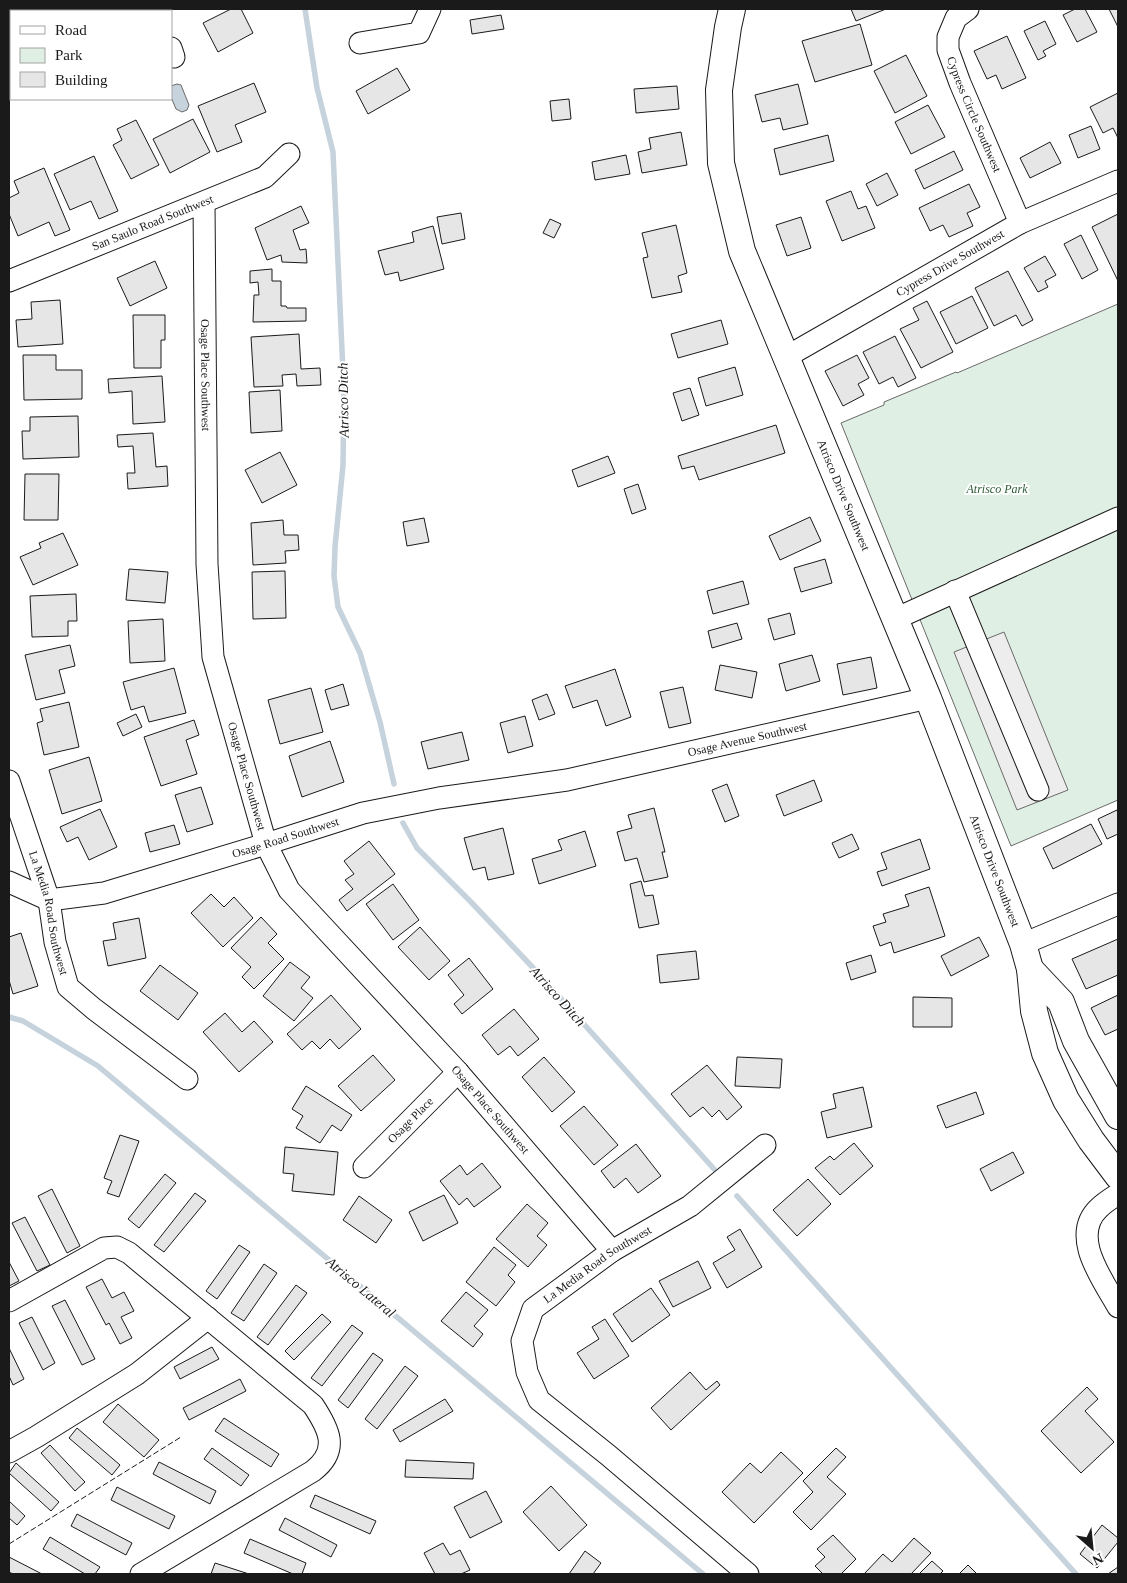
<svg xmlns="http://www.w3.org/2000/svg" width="1127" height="1583" viewBox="0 0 1127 1583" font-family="'Times New Roman',serif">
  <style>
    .green { fill: #e0efe3; stroke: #6a6a6a }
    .parking { fill: #ededed; stroke: #6a6a6a }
    .water { fill: #c6d2dc; stroke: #6a6a6a }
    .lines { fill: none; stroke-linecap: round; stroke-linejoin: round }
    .stream { stroke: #c6d2dc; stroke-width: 5.5 }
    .building { fill: #e6e6e6; stroke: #1a1a1a }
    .minor-casing { stroke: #1a1a1a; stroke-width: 23 }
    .major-casing { stroke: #1a1a1a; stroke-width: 28 }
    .minor { stroke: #fff; stroke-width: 21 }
    .major { stroke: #fff; stroke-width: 26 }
    .fence { stroke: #1a1a1a; stroke-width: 1; stroke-dasharray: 6 2.5; stroke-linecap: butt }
    .labels { text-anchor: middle; stroke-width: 4; stroke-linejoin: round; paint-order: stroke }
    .street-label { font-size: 12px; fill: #1a1a1a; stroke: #fff }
    .park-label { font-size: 12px; font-style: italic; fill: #2b5a34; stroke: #fff }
    .water-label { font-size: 14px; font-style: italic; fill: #1a1a1a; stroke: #fff }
  </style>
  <rect width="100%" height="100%" fill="#fff"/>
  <path class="green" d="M1118,304V800L1011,846L841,423L884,405V402L956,372L957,373Z"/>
  <path class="parking" d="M1004,632L1068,790L1017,810L954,652Z"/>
  <path class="water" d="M177,84L181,85L189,105L187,110L182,112L176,109L171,97V86Z"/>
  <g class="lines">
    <path class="stream" d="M305,9L317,88L333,152L344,394L343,465L335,547L334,576L338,607L360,653L380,722L394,784
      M403,823L417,848L471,902L538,973L714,1169
      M9,1017L23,1021L98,1066L703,1574
      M737,1196L1076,1574"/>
  </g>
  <path class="building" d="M231,9H241L253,33L218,52L203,23Z
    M851,9H886L856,21Z
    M1075,9H1085L1097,32L1077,42L1063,15Z
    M1109,9H1118V27Z
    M501,15L504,29L472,34L470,20Z
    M1045,21L1056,44L1043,51L1046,56L1038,60L1024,31Z
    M860,24L872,65L815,82L802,41Z
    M1007,36L1026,78L1002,89L996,75L987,79L974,51Z
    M906,55L927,96L895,113L874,71Z
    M397,68L410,90L368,114L356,91Z
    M254,83L266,112L235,125L242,142L217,152L198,106Z
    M798,84L808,124L783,130L780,118L762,122L755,95Z
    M677,86L679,109L636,113L634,89Z
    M1118,93V138L1113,128L1103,133L1090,107Z
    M569,99L571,119L552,121L550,101Z
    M928,105L945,137L911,154L895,122Z
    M193,119L210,152L170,173L153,139Z
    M136,120L159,165L131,179L113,145L122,140L117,129Z
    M1091,126L1100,149L1078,158L1069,135Z
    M681,132L687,165L642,173L638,152L651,149L649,138Z
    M828,135L834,161L780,175L774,149Z
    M1050,142L1061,163L1030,178L1020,158Z
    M954,151L963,170L924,189L915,170Z
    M626,155L630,174L595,180L592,162Z
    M94,156L118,211L99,219L91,201L70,210L54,174Z
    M44,168L70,230L55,236L49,222L18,236L9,214V198L19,193L14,181Z
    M887,173L898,195L877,206L866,184Z
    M969,184L980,207L967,213L973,226L949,237L943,225L930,231L919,208Z
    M851,191L858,209L866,206L875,228L842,241L826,201Z
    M301,206L309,223L293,230L300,250L306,249L307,263L282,262L281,255L267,260L255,228Z
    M461,213L465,239L442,244L437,217Z
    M1118,214V281L1092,227Z
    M801,217L811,248L787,256L776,225Z
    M550,219L561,224L554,238L543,233Z
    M676,225L687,273L678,276L682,292L652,298L643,258L648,257L642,233Z
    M433,226L444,269L400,281L398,272L385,275L378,251L414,242L412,232Z
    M1081,235L1098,270L1082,279L1064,244Z
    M1045,256L1056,275L1045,281L1048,287L1038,292L1024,268Z
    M155,261L167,288L130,306L117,278Z
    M272,269V281H281V306H286L287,308H306V321L253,322L254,295H259L258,282L250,283V271Z
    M1008,271L1033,320L1022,326L1016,315L994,326L975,288Z
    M972,296L988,328L956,344L940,312Z
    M60,300L63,344L18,347L16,320L32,319L31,302Z
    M927,301L953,352L921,368L900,329L919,320L913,308Z
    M133,315H165V340H161V368H134Z
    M721,320L728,344L678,358L671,334Z
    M299,334L301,369L320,368L321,385L297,386L296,374L282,375L283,386L254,387L251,337Z
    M895,336L916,378L898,387L893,377L879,384L863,352Z
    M23,355H56V370H82V399L24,400Z
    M857,355L869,378L858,384L864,395L843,406L825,371Z
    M735,367L743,395L706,406L698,378Z
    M162,376L165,422L133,424L132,391L109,393L108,379Z
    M690,388L699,415L682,421L673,393Z
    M280,390L282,431L251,433L249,392Z
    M78,416L79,457L23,459L22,431H30V417Z
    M776,425L785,453L699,480L694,466L682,469L678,456Z
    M153,433L156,467L167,466L168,486L128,489L127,473H135L133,446L118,447L117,435Z
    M280,452L297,485L262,503L245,470Z
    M608,456L615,473L578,487L572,470Z
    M25,474H59L58,520H24Z
    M638,484L646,509L632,514L624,489Z
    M810,517L821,541L780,560L769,536Z
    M424,518L429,542L407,546L403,522Z
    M283,520L284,535H298L299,550L285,551L286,563L253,565L251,523Z
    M63,533L78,565L33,585L20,557L41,548L39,543Z
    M825,559L832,583L801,592L794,568Z
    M129,569L168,572L165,603L126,600Z
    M285,571L286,618L253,619L252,572Z
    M743,581L749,604L713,614L707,591Z
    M76,594L77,621H68V636L32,637L30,596Z
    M790,613L795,634L774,640L768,619Z
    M163,619L165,661L130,663L128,621Z
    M737,623L742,639L712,648L708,631Z
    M70,645L75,666L59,670L65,693L36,700L25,655Z
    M812,655L820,681L786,691L779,664Z
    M871,657L877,688L843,695L837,664Z
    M720,665L757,672L752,698L715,690Z
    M174,668L186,713L149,722L144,706L131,710L123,682Z
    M615,669L631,717L606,726L597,700L573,708L565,686Z
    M343,684L349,705L331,710L325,690Z
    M683,687L691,723L669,728L660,692Z
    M311,688L323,732L280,744L268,700Z
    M547,694L555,714L539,720L532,700Z
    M69,702L79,747L44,755L37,723L43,721L40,709Z
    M136,714L142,727L123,736L117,723Z
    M525,716L533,746L508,753L500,723Z
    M194,720L199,735L186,740L197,774L161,786L144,737Z
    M462,732L469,760L428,769L421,742Z
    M330,741L344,782L302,797L289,756Z
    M89,757L102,801L62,814L49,770Z
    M814,780L822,801L784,816L776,795Z
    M727,784L739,816L725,822L712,790Z
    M201,787L213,824L187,832L175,795Z
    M654,808L665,852H662L668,877L644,882L637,858L625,861L617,832L632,828L628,815Z
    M100,809L117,847L89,860L78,837L67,842L60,827Z
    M1117,810L1118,814V834L1107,839L1098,819Z
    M1091,824L1102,844L1053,869L1043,848Z
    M174,825L180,844L150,852L145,833Z
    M503,828L514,874L488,880L485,867L473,870L464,838Z
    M585,831L596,866L539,884L532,859L562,850L558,840Z
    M852,834L859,849L839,858L832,843Z
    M920,839L930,869L882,886L877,872L887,869L881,853Z
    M369,841L395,874L347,911L339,900L353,889L345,880L354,874L344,861Z
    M641,881L645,896L653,895L659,924L639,928L630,884Z
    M393,884L419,920L393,940L366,904Z
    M929,887L945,936L894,953L891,942L880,946L873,926L886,922L883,914L909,906L905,895Z
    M211,894L224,907L234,897L253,918L223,947L191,913Z
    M261,917L277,934L268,943L284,959L254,989L242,977L251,967L231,948Z
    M139,918L146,958L108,966L103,941L116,939L113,923Z
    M420,927L450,961L429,980L398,947Z
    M21,933L38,986L13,994L9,980V937Z
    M979,937L989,956L951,976L941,956Z
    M1118,939V975L1086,989L1072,959Z
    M696,951L699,979L660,983L657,955Z
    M871,955L876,972L851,980L846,963Z
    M469,958L493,989L462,1014L454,1004L464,995L448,975Z
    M290,962L310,977L301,988L313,998L294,1021L263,996Z
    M160,965L198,993L178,1020L140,991Z
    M331,995L361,1029L339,1049L330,1039L320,1049L312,1041L302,1050L287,1034Z
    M1118,995V1029L1105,1035L1091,1008Z
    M913,997L952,998V1027H913Z
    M514,1009L539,1039L518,1056L510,1046L498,1055L482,1035Z
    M225,1013L242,1032L254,1021L273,1042L239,1072L203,1032Z
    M373,1055L395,1080L361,1111L338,1086Z
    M544,1057L575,1092L552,1112L522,1077Z
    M737,1057L782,1059L780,1088L735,1086Z
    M707,1065L742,1107L727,1120L719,1110L712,1117L703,1107L690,1117L671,1094Z
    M306,1086L352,1115L341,1131L332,1125L320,1143L296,1128L303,1116L292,1109Z
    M863,1087L872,1127L827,1138L821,1112L836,1108L833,1094Z
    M976,1092L984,1114L946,1128L937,1106Z
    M584,1106L618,1145L594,1165L560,1126Z
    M120,1135L139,1141L119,1197L107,1193L112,1181L104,1178Z
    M854,1143L873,1166L840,1195L815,1168L830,1156L834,1160Z
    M636,1144L661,1176L638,1193L626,1178L614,1188L601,1171Z
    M285,1147L338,1152L334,1195L292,1191L294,1174L283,1173Z
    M1013,1152L1024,1173L991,1191L980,1169Z
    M482,1163L501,1187L474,1207L467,1198L459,1205L440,1181L460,1165L467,1175Z
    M165,1174L176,1183L139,1228L128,1219Z
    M808,1179L831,1204L797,1236L773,1210Z
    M52,1189L80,1246L67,1253L38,1196Z
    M195,1193L206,1201L164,1252L154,1245Z
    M444,1195L458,1223L423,1241L409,1212Z
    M359,1196L392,1220L376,1243L343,1220Z
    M527,1204L548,1223L537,1236L547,1245L528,1267L496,1239Z
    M25,1217L50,1265L37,1271L12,1223Z
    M740,1229L762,1267L727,1288L713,1263L735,1250L727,1237Z
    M239,1245L250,1252L217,1299L206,1291Z
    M494,1247L516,1265L508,1275L515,1282L496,1306L466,1282Z
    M698,1261L711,1288L673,1307L659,1281Z
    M9,1262L19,1281L9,1286Z
    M264,1264L277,1273L244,1321L231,1313Z
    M102,1279L112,1298L124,1292L134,1311L121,1317L132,1338L120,1344L109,1323L106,1325L86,1287Z
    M296,1285L307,1293L268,1345L257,1337Z
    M651,1288L670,1315L632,1342L613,1314Z
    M466,1292L488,1310L474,1326L483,1334L473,1347L441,1321Z
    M65,1300L95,1359L82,1365L52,1306Z
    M322,1314L331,1322L294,1360L285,1351Z
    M32,1317L55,1363L43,1370L19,1323Z
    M605,1319L629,1356L594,1379L577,1353L599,1339L592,1327Z
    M352,1325L363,1333L322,1386L311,1378Z
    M212,1347L219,1359L180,1379L174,1367Z
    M9,1348L24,1379L13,1385L9,1376Z
    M373,1353L383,1360L348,1408L338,1400Z
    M405,1366L418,1376L377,1429L365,1419Z
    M690,1372L706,1390L717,1381L720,1385L671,1430L651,1408Z
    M240,1379L246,1391L189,1420L183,1408Z
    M1087,1387L1098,1399L1085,1411L1114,1442L1081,1473L1041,1431Z
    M445,1399L453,1411L400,1442L393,1430Z
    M118,1404L159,1440L144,1457L103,1422Z
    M224,1418L279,1454L271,1467L215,1431Z
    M77,1428L120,1465L112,1475L69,1438Z
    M50,1445L85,1482L75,1491L41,1453Z
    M212,1448L249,1475L241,1486L204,1459Z
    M836,1448L846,1457L827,1477L846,1494L811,1530L793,1512L813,1492L803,1481Z
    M781,1452L803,1473L754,1523L722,1492L750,1463L761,1473Z
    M406,1460L474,1463L473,1479L405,1477Z
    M159,1462L216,1491L210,1504L153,1474Z
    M16,1463L59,1502L51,1511L9,1473Z
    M551,1486L587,1525L559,1551L523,1512Z
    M117,1487L175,1516L169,1529L111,1500Z
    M486,1491L502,1522L470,1538L454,1507Z
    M315,1495L376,1521L370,1534L310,1507Z
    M9,1501L25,1516L17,1525L9,1518Z
    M77,1514L132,1543L126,1555L71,1526Z
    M285,1518L337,1545L331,1557L279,1530Z
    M1102,1525L1118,1538V1542L1097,1568L1080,1554Z
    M833,1535L856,1559L841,1574H823L815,1566L825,1557L817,1549Z
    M50,1537L100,1567L95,1574H85L43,1549Z
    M914,1538L931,1553L911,1574H864L883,1554L892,1562Z
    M250,1539L306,1563L302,1574H293L244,1553Z
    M443,1543L450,1555L460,1550L470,1570L461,1574H435L424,1553Z
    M585,1551L601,1563L593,1574H569Z
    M9,1557L42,1574H13L9,1572Z
    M932,1561L943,1571L940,1574H921L920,1573Z
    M215,1563L249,1574H211Z
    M968,1565L977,1574H959Z
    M1118,1567V1574H1108Z"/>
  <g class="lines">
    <defs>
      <g id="minor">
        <path d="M72,9L73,11"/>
        <path d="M159,9L160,11"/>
        <path id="s1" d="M968,9L956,18L948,37V50L960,83L1020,223"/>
        <path d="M95,11L101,9"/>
        <path d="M360,43L419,33L430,9"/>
        <path d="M171,48L174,57"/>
        <path id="s2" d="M204,203L207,564L213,657L266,844L289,890L458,1072L612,1251"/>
        <path id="s3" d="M9,281L265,177L289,154"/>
        <path id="s4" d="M786,357L1020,223L1118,181"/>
        <path d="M955,591L1038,790"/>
        <path d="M895,619L1118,518"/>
        <path id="s5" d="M9,781L49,900L55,942L68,987L94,1009L187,1079"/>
        <path id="s6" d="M9,882L49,900L104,893L266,844L363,813L439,798L567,780L928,698"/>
        <path d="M1023,944L1118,904"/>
        <path id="s7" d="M364,1167L458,1072"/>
        <path d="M1118,1194C1112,1198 1105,1202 1099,1208C1069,1236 1103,1280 1118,1307"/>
        <path d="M9,1301L104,1248L117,1247L129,1253L313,1405C329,1429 340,1450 313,1471L141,1574"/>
        <path d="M9,1452L36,1437L137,1374L208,1318"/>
        <path id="s8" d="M748,1574L608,1455L539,1400L527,1372L522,1341L533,1309L612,1251L690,1206L765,1145"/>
      </g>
      <g id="major">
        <path id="s9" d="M732,9L728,27L719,90L721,163L742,251L928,698L1023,944L1030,969L1034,1011L1045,1053L1066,1100L1091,1140L1118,1176"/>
        <path d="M1030,969L1061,1002L1076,1041L1118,1116"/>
      </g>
    </defs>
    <use href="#minor" class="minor-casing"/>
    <use href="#major" class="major-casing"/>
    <use href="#minor" class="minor"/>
    <use href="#major" class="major"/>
    <path class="fence" d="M9,1544L181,1437"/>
  </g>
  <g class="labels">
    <g class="street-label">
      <text dy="4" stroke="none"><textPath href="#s1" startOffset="118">Cypress Circle Southwest</textPath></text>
      <text dy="4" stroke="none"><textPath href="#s3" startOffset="155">San Saulo Road Southwest</textPath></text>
      <text dy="4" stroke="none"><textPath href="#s4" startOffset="189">Cypress Drive Southwest</textPath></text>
      <text dy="4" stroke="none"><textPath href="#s2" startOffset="172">Osage Place Southwest</textPath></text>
      <text dy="4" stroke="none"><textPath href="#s9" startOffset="510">Atrisco Drive Southwest</textPath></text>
      <text dy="4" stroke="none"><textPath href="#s6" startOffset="762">Osage Avenue Southwest</textPath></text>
      <text dy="4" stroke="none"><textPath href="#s2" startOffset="578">Osage Place Southwest</textPath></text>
      <text dy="4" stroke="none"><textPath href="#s6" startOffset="289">Osage Road Southwest</textPath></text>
      <text dy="4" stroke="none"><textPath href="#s9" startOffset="915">Atrisco Drive Southwest</textPath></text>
      <text dy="4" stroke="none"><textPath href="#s5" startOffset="138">La Media Road Southwest</textPath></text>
      <text dy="4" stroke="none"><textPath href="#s2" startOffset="998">Osage Place Southwest</textPath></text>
      <text dy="4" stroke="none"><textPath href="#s7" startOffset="66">Osage Place</textPath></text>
      <text dy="4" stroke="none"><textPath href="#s8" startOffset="446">La Media Road Southwest</textPath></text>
    </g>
    <g class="park-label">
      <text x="997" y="493">Atrisco Park</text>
    </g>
    <g class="water-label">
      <text transform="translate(343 400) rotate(-91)" y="5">Atrisco Ditch</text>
      <text transform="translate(558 996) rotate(48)" y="5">Atrisco Ditch</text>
      <text transform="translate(361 1287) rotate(40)" y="5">Atrisco Lateral</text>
    </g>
  </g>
  <rect width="1127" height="1583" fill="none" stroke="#1a1a1a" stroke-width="20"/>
  <rect x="10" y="10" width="162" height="90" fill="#ffffff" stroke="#a3a3a3"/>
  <rect x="20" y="26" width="25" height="8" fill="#ffffff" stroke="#a3a3a3"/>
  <text x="55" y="35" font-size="15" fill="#1a1a1a">Road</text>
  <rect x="20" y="48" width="25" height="15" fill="#e0efe3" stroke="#a3a3a3"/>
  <text x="55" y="60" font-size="15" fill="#1a1a1a">Park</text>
  <rect x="20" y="72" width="25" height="15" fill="#e6e6e6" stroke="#a3a3a3"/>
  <text x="55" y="85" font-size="15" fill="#1a1a1a">Building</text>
  <g transform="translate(1092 1548) rotate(153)" stroke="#ffffff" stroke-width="4" paint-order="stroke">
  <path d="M0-4L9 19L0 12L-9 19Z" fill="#1a1a1a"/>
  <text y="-8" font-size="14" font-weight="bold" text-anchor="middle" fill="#1a1a1a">N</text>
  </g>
</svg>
